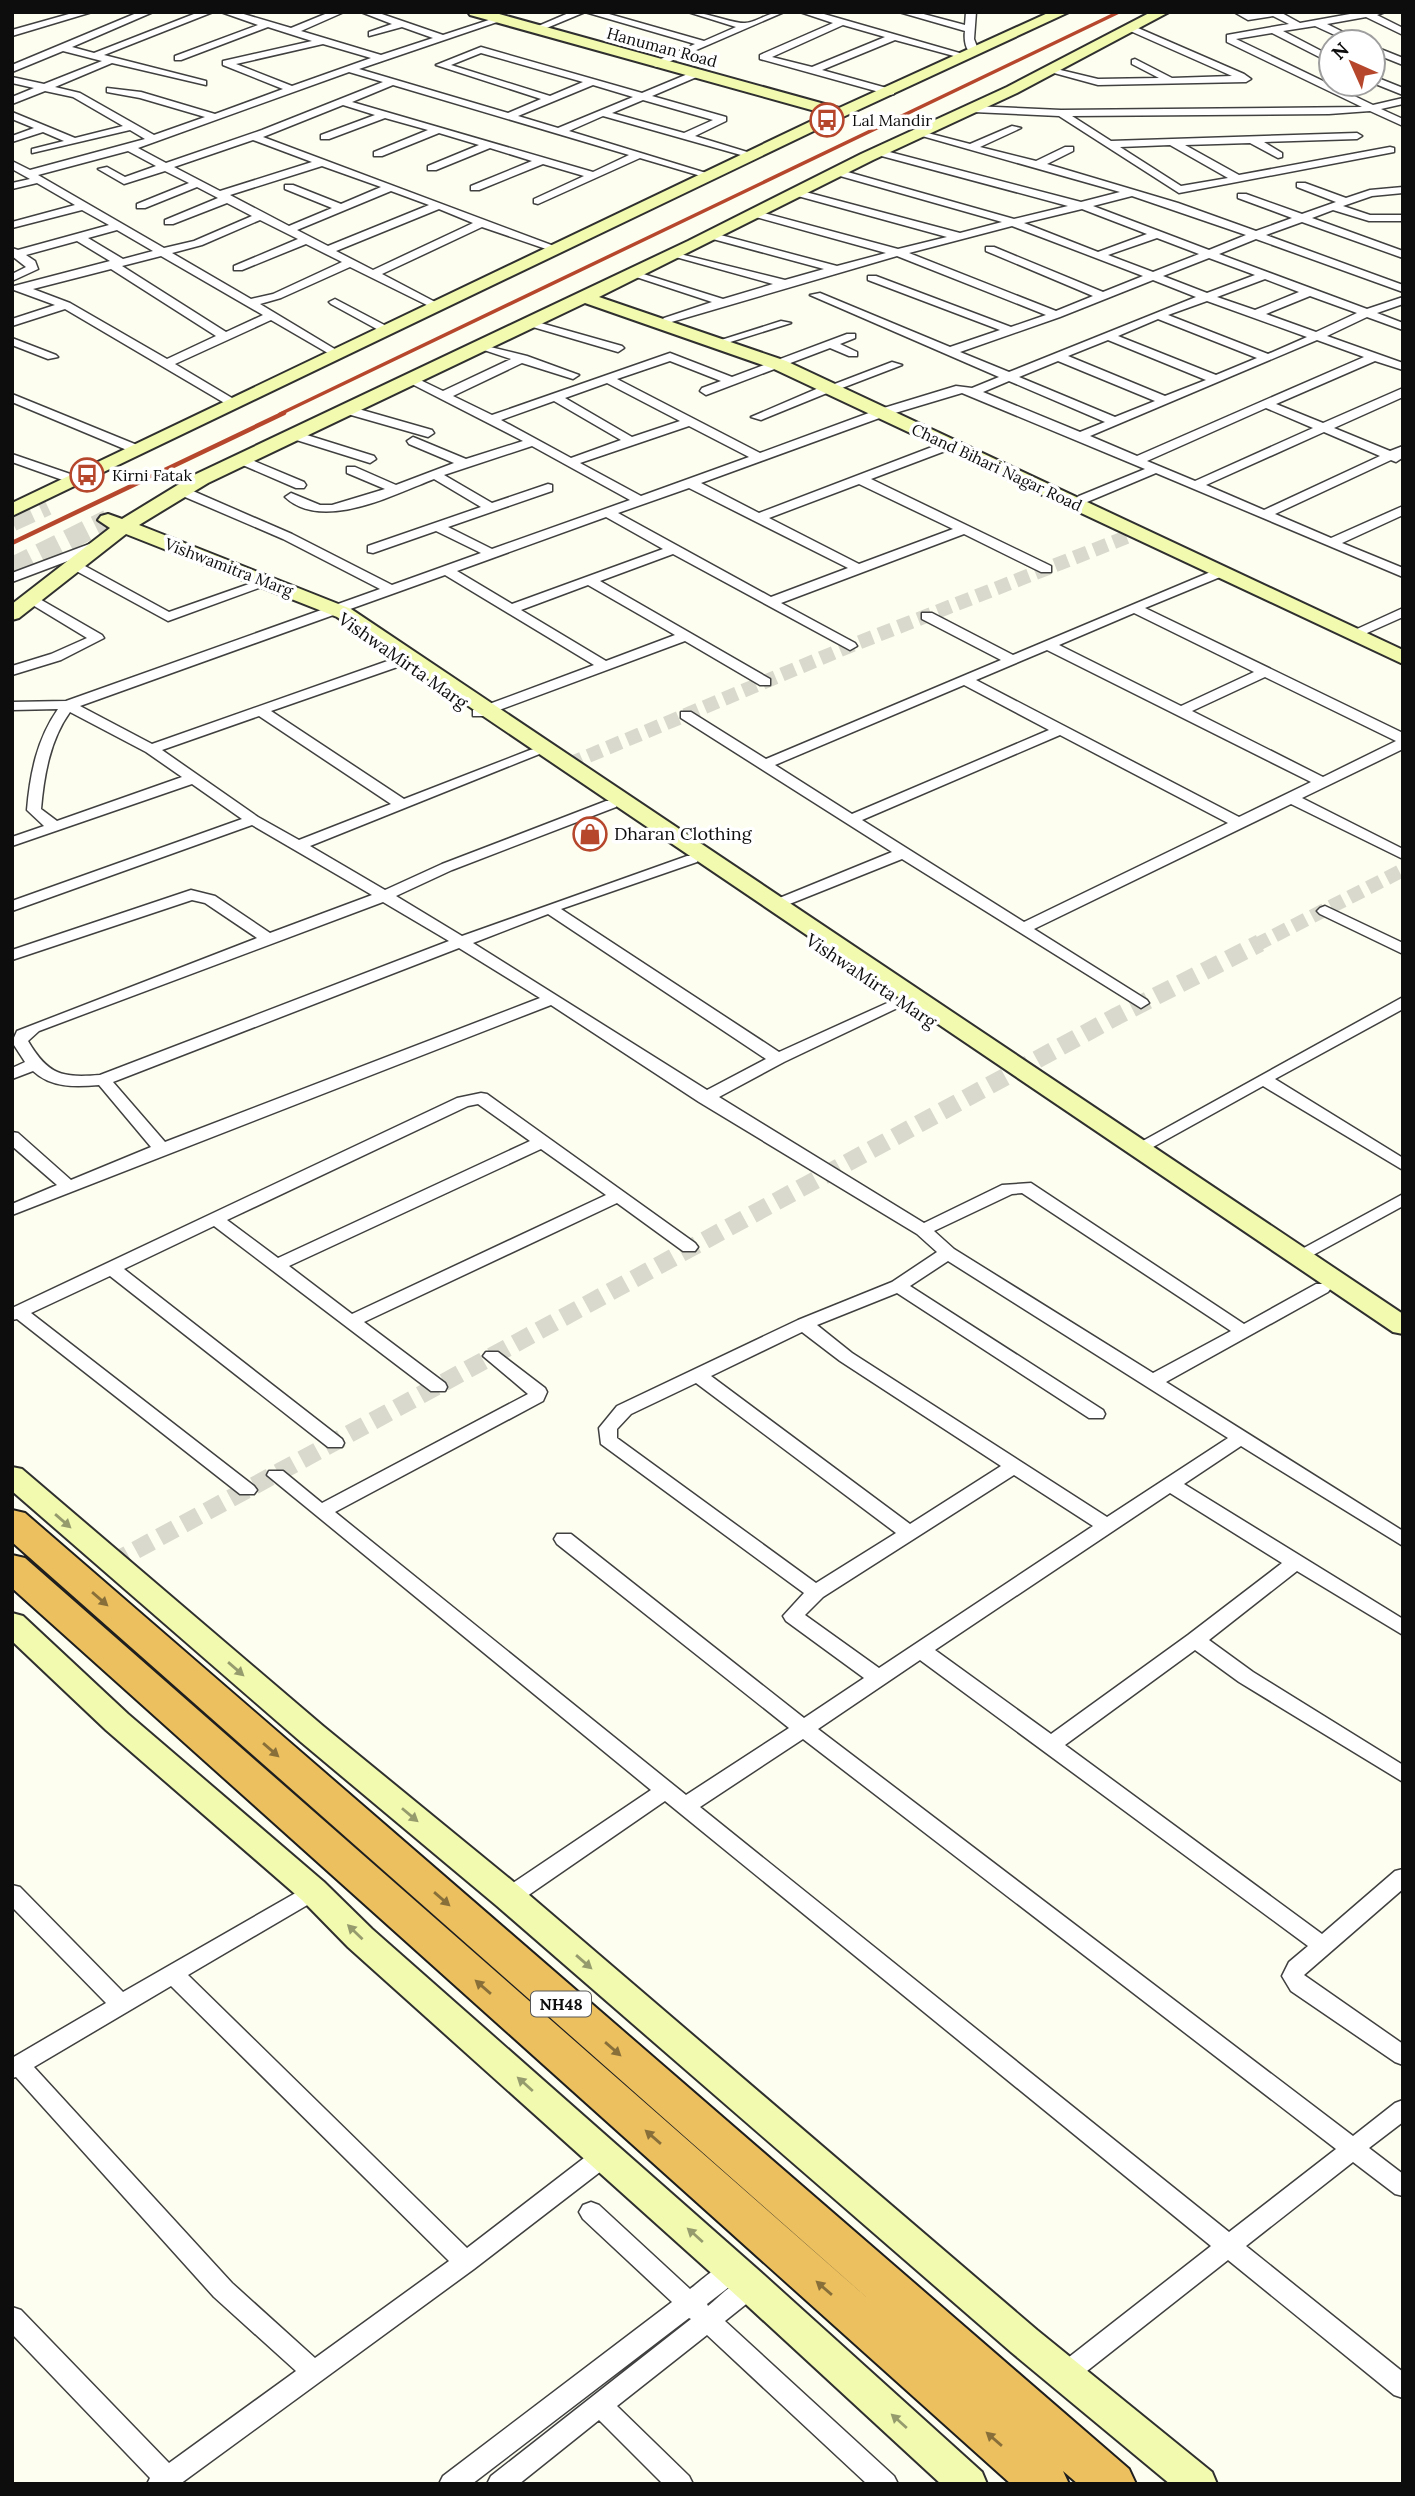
<svg xmlns="http://www.w3.org/2000/svg" width="1415" height="2496" viewBox="0 0 1415 2496" font-family="Lora,serif">
  <style>
    .lines { fill: none; stroke-linecap: round; stroke-linejoin: round }
    .street-tunnel-far1 { stroke: #d9dacd; stroke-width: 14; stroke-dasharray: 14 7; stroke-linecap: butt }
    .street-tunnel { stroke: #d9dacd; stroke-width: 18; stroke-dasharray: 18 9; stroke-linecap: butt }
    .secondary-tunnel { stroke: #d9dacd; stroke-width: 21; stroke-dasharray: 21 10; stroke-linecap: butt }
    .street-casing { stroke: #404040; stroke-width: 3 }
    .secondary-casing { stroke: #2f2f2f; stroke-width: 4 }
    .highway-casing { stroke: #1e1e1e; stroke-width: 4 }
    .street { fill: #fff; fill-rule: evenodd }
    .secondary { fill: #f1faae; fill-rule: evenodd }
    .highway { fill: #ecc05f; fill-rule: evenodd }
    .rail-far1 { stroke: #b6472d; stroke-width: 3.5 }
    .rail { stroke: #b6472d; stroke-width: 4.5 }
    .oneway { fill: #969b6e }
    .oneway2 { fill: #886f3a }
    .labels { text-anchor: middle; stroke-width: 7; stroke-linejoin: round; paint-order: stroke }
    .far-street-label { font-size: 16px; fill: #0d0d0d; stroke: #fff }
    .far-poi-label { font-size: 16px; fill: #0d0d0d; stroke: #fff; text-anchor: start }
    .shield { fill: #fff; stroke: #565656; stroke-width: 2 }
    .shield-label { font-size: 16px; font-weight: bold; fill: #0d0d0d }
    .street-label { font-size: 18px; fill: #0d0d0d; stroke: #fff }
    .poi-label { font-size: 18px; fill: #0d0d0d; stroke: #fff; text-anchor: start }
  </style>
  <rect width="100%" height="100%" fill="#fdfeef"/>
  <g class="lines">
    <path class="street-tunnel-far1" d="M569,764L850,646L1137,533
      M1256,945L1403,870"/>
    <path class="street-tunnel" d="M112,1563L1117,1016L1260,943"/>
    <path class="secondary-tunnel" d="M12,521L47,505
      M12,565L16,566L108,520"/>
    <defs>
      <path id="street" d="M76,12H92L12,36V30Z
        M139,12H153L72,47L94,53L199,12H213L104,55L206,81V85L112,63L55,87L80,93L154,135L205,117L140,98L107,92V88L141,92L215,114L283,89L223,65V61L312,41L268,27L181,60H175V56L258,25L221,12H237L291,28L330,12H344L301,31L381,55L433,38L402,27L369,36V32L392,24L361,12H376L443,35L498,17L503,20L359,69L508,113L541,99L436,65L481,47L642,93L695,71L700,74L699,76L652,96L726,117V121L695,136L757,155L748,157L603,116L569,131L716,176L711,179L640,158L538,204L534,203V199L584,176L543,164L479,190H471V186L532,161L490,148L436,170H428V166L479,145L439,133L382,156H374V152L428,130L385,118L329,139H321V135L375,115L343,105L263,137L562,249L552,251L482,227L382,274L439,304V308L435,309L350,267L281,298L260,304L343,354L333,356L271,320L175,364L237,401L239,404L233,408L65,309L12,326V319L55,305L14,290V286L110,261L77,241L26,255L35,261L38,269L12,281V274L26,267L12,256V248L18,250L109,225L82,210L12,228V222L75,205L37,183L12,189V183L30,179L12,169V161L30,170L145,139L130,130L32,153V149L64,141L43,132L12,142V136L34,128L12,119V112L75,138L123,126L73,97L45,91L12,104V97L34,88L12,83V77L44,84L102,61L63,51L12,72V65ZM323,44L371,58L292,86L236,64ZM481,53L583,82L550,96L451,65ZM349,72L383,82L262,130L166,163L138,148ZM393,85L629,155L593,172L352,102ZM593,85L633,97L558,128L518,116ZM643,100L713,120L684,133L612,113ZM253,140L312,162L220,191L174,167ZM128,151L156,166L125,177L107,167L98,169L124,184L165,171L189,183L137,204V208H145L197,187L218,198L165,220V224H173L227,203L252,216L194,241L164,248L38,175ZM322,166L381,187L341,204L293,185H285V189L332,208L289,226L230,195ZM391,191L429,205L328,246L297,230ZM439,209L473,223L373,270L336,251ZM260,220L298,239L234,266V270H242L306,244L342,262L273,294L251,299L172,253L202,245ZM117,230L153,251L123,259L88,238ZM161,256L263,315L226,332L122,266ZM111,269L216,336L167,359L70,303L33,289Z
        M571,12H585L537,32L529,30Z
        M585,12H602L704,41L736,27L688,12C707,12 733,24 745,23C758,22 767,12 784,12L657,67L654,66V62L695,44Z
        M800,12H817L970,56L965,59L895,40L822,70L894,90V94L890,95L760,59V55L833,23ZM843,25L885,37L812,67L772,57Z
        M899,12H916L965,25L966,12H976L974,39L979,52L974,55C965,52 964,39 965,31Z
        M1234,12H1280L1300,23L1361,12H1385L1377,15L1403,28V35L1366,17L1327,24L1363,42H1350L1315,26L1283,31L1331,56V63L1272,33L1236,39L1373,105L1403,98V104L1381,109L1403,119V126L1370,111L1329,114L1072,116L1111,141L1357,133L1362,136L1357,139L1264,142L1282,153V157L1278,158L1250,143L1185,145L1239,175L1390,147L1394,148V152L1179,193L1059,116L973,112L968,109L973,106L1061,110L1362,107L1227,42V35L1289,24L1273,16L1248,20ZM1170,145L1228,178L1181,186L1120,147Z
        M1131,25L1244,74L1251,79L1246,82L1098,85L1043,70L1048,67L1098,79L1159,78L1132,64V60L1135,59L1172,78L1232,76L1128,30V26Z
        M1373,46L1403,58V65L1373,53Z
        M1373,76L1403,88V95L1373,83Z
        M1012,126L1021,128L980,147L1036,161L1065,147H1073V151L1047,164L1178,203L1256,231L1292,218L1238,198V194H1246L1302,214L1336,202L1297,187V183H1305L1346,198L1370,190L1403,187V193L1372,196L1343,206L1370,215H1403V221H1369L1333,210L1312,218L1403,251V258L1302,222L1266,235L1403,285V292L1256,239L1219,254L1367,309L1403,297V304L1377,313L1403,323V330L1367,317L1327,336L1403,363V370L1375,361L1276,404L1323,423L1403,388V397L1334,428L1390,451L1403,446L1402,458L1396,462L1391,460L1275,514L1331,538L1403,506V515L1342,543L1403,568V577L1156,473L1087,502H1079V496L1145,469L962,393L885,416L701,483L759,513L945,442H953V448L871,479L1051,566V572H1041L964,534L781,603L855,643L857,646L850,650L673,554L600,581L770,679V685H760L685,641L483,716H473V710L594,665L445,575L80,706L152,744L396,658H406V664L271,711L404,799L530,750L535,749L542,753L310,846L385,890L442,864L606,801H616L618,804L616,807L452,870L396,896L462,936L687,856H697L699,859L697,862L561,909L779,1052L896,999L902,997L910,1002L784,1062L719,1097L924,1223L1002,1185L1031,1183L1244,1324L1316,1284H1328L1331,1288L1328,1292L1166,1382L1403,1531V1546L1241,1446L1184,1484L1403,1619V1635L1297,1571L1209,1640L1253,1672L1403,1765V1782L1239,1682L1195,1650L1065,1745L1322,1934L1395,1871L1403,1869V1889L1304,1975L1403,2044V2065L1395,2062L1291,1991L1282,1976L1289,1962L1308,1946L920,1660L818,1729L1353,2136L1395,2103L1403,2100V2122L1369,2148L1403,2174V2196L1395,2194L1353,2162L1246,2246L1403,2372V2398L1394,2395L1228,2260L1073,2382L1064,2386L1055,2382L1052,2375L1055,2368L1211,2246L665,1801L517,1903L509,1905L501,1903L498,1897L501,1891L651,1790L267,1475L269,1471H283L322,1503L528,1394L483,1356L486,1352H498L545,1388L547,1392L543,1401L335,1512L686,1795L789,1728L557,1544L554,1539L557,1534H571L804,1718L864,1678L786,1621L783,1616L804,1593L601,1444L599,1428L617,1406L798,1320L892,1282L937,1252L917,1234L699,1102L551,1005L12,1215V1204L57,1185L12,1146V1132L18,1133L71,1180L151,1147L99,1085C75,1087 51,1088 33,1071L12,1079V1068L25,1062L12,1042L17,1031L257,938L205,903L192,900L12,960V950L191,890L215,896L270,933L372,895L252,825L12,911V901L242,819L192,784L12,846V837L44,826L27,810C30,774 37,739 58,709L12,710V702L66,701L380,589L283,539L178,494V488H186L292,534L392,585L481,553L436,531L373,553L368,552V546L481,507L434,479C393,495 322,532 285,497L291,493L320,505H332L385,489L347,473V467H355L396,485L454,463L409,444L407,441L413,437L466,459L523,441L404,380L414,377L443,391L511,359L478,348V344L527,356L579,375L573,379L522,363L453,396L492,415L670,353L732,377L847,334H855V338L840,344L857,352V356H849L830,348L706,395L700,391L702,388L721,381L670,361L617,379L760,453L877,410L956,386L972,388L999,377L810,295L820,293L950,347L1000,330L868,280V276H876L1011,327L1046,315L897,256L668,323L662,320L664,318L712,302L627,274L637,272L723,299L773,284L672,256V252L785,280L824,269L709,238V234L713,233L837,266L886,253L752,216V212L756,211L898,249L947,237L794,195V191L798,190L960,233L1002,222L833,174L832,172L837,169L1014,219L1068,206L874,154L873,152L878,149L1081,202L1120,192L915,134L920,131L970,144ZM1132,196L1246,235L1209,250L1093,206ZM1082,209L1147,234L1098,252L1024,223ZM1012,226L1143,276L1103,292L994,247H986V251L1093,296L1056,311L909,253ZM1157,238L1199,254L1153,272L1108,255ZM1209,258L1255,275L1207,293L1163,276ZM1265,279L1299,292L1255,310L1217,297ZM1153,280L1196,297L1009,372L960,352L1060,317ZM1310,296L1357,313L1316,332L1266,314ZM1207,301L1307,337L1268,354L1168,315ZM1158,319L1257,358L1216,375L1118,336ZM1108,340L1206,380L1165,396L1068,356ZM1317,340L1364,357L1137,456L1090,436ZM1058,361L1155,401L1115,417L1019,377ZM1009,381L1105,422L1080,432L983,392ZM607,383L680,421L632,437L565,398ZM554,401L621,440L571,458L501,420ZM1266,408L1313,428L1195,481L1147,461ZM689,426L749,457L641,496L580,463ZM1324,432L1380,456L1264,510L1206,485ZM532,446L630,500L492,549L448,527L552,491V485L548,484L492,503L444,475ZM859,484L953,529L859,564L769,518ZM689,488L848,568L771,597L618,513ZM606,517L663,549L512,604L457,571ZM588,585L675,635L606,661L521,610ZM70,712L146,752L182,777L57,821L41,809C44,775 50,740 70,712ZM259,716L391,804L299,840L258,817L162,750ZM383,902L449,941L100,1075C62,1078 48,1075 28,1041L39,1031ZM548,914L766,1059L707,1090L473,943ZM459,948L540,998L165,1142L113,1082ZM1022,1193L1231,1331L1153,1373L954,1249L934,1231L1012,1194ZM948,1261L1228,1438L1107,1517L852,1353L817,1325L897,1293L1089,1418H1103L1105,1414L1103,1410L910,1286ZM802,1332L840,1361L1001,1466L910,1524L711,1376ZM696,1383L896,1533L816,1583L617,1438V1429L631,1414ZM1014,1475L1093,1526L879,1668L805,1615L823,1597ZM1170,1493L1282,1563L1188,1635L1051,1734L935,1650ZM803,1739L1336,2149L1229,2232L700,1807Z
        M335,299L392,329L394,331L384,333L331,304L329,302Z
        M530,320L622,346L624,348L618,352L526,325V321Z
        M781,321L791,323L727,343L721,340Z
        M12,338L56,355L58,357L48,359L12,345Z
        M892,362L902,365L842,388L832,385Z
        M828,384L832,385V391L761,420L751,417Z
        M12,394L142,447L144,450L142,453H134L12,402Z
        M348,406L432,430L434,433L428,437L344,413V407Z
        M294,431L374,456L376,459L370,463L290,438L288,435Z
        M12,454L79,477L81,480L79,483H71L12,462Z
        M242,456L304,482L306,485L304,488H296L238,463V457Z
        M100,540L106,544L105,547L12,582V573Z
        M74,560L169,612L263,579L268,578L275,582L168,621L69,567L67,564Z
        M1220,568L1225,569V575L1145,608L1403,733V749L1302,798L1403,849V859L1291,804L1034,929L1147,1000L1149,1003L1141,1008L902,859L782,907H772L769,904L772,901L892,852L681,718V712H691L766,759L1001,660L922,619V613H932L1013,655ZM1134,613L1254,672L1181,706L1059,645ZM1047,650L1311,782L1239,817L976,680ZM1265,677L1396,741L1323,777L1192,711ZM964,685L1049,730L852,814L775,765ZM1060,735L1228,823L1024,922L862,820Z
        M31,594L102,635L104,638L61,660L12,675V666L51,654L87,638L26,601L24,598Z
        M1403,608V617L1358,637H1348L1346,634Z
        M1325,906L1403,943V954L1320,914L1317,911L1320,908Z
        M1403,997V1009L1275,1079L1403,1158V1170L1263,1086L1144,1152H1132L1130,1148Z
        M481,1093L487,1094L695,1243L698,1247L695,1251H683L617,1203L364,1322L445,1383L447,1387L445,1391H431L214,1226L124,1269L342,1439L344,1443L342,1447H328L110,1276L31,1313L254,1486L257,1490L254,1494H240L17,1319L12,1320V1308L457,1098ZM478,1104L530,1141L278,1258L227,1220L468,1106ZM541,1149L606,1195L352,1314L289,1266Z
        M1403,1194V1206L1304,1260L1298,1261L1289,1256Z
        M313,1883L321,1885L324,1891L321,1897L188,1975L467,2248L597,2148L605,2146L613,2148L617,2155L613,2162L474,2269L180,2484H147L150,2478L12,2334V2307L21,2310L169,2463L296,2371L214,2297L16,2077L12,2078V2058L106,2003L12,1907V1885L20,1887L123,1992ZM171,1986L449,2261L315,2358L232,2283L34,2067Z
        M591,2202L599,2205L690,2289C705,2278 723,2257 742,2263L745,2270L742,2277L707,2304L708,2306C723,2294 741,2272 760,2279L763,2286L760,2293L725,2321L894,2476L898,2484H867L707,2335L617,2406L689,2476L693,2484H663L599,2420L519,2484H487L491,2476L691,2319L689,2318L472,2484H439L443,2476L672,2302L583,2219L579,2212L583,2205Z"/>
      <path id="secondary" d="M468,12H492L839,108L1050,12H1069L845,116L12,516V503L826,114L470,15Z
        M1151,12H1169L1017,93L873,160L599,297L786,361L1403,650V664L774,369L585,303L208,483L139,525L351,609L1403,1314V1334L1393,1332L337,617L126,534L19,618L12,620V604L110,528L98,520L101,516L108,514L122,519L194,475L688,241L861,154L1007,87Z
        M12,1467L22,1469L323,1726L521,1888L1037,2330L1212,2472L1217,2484H1170L1011,2352L497,1906L301,1742L12,1491Z
        M12,1613L23,1616L128,1714L324,1882L372,1929L764,2275L982,2472L987,2484H941L738,2297L348,1947L302,1900L106,1730L12,1641Z"/>
      <path id="highway" d="M12,1510L25,1513L1129,2469L1136,2484H1078L1063,2471L1069,2484H1011L12,1588V1555L25,1558L873,2303L12,1542Z"/>
    </defs>
    <use href="#street" class="street-casing"/>
    <use href="#secondary" class="secondary-casing"/>
    <use href="#highway" class="highway-casing"/>
    <use href="#street" class="street"/>
    <use href="#secondary" class="secondary"/>
    <use href="#highway" class="highway"/>
    <path class="rail-far1" d="M280,414L1119,12"/>
    <path class="rail" d="M12,543L284,413"/>
  </g>
  <defs><path id="oneway-solid" d="M-6-.8H1V-3.2L6.5 0L1 3.2V.8H-6Z" transform="scale(1.75)"/></defs>
  <g class="oneway">
    <use href="#oneway-solid" transform="translate(63 1521) rotate(41)"/>
    <use href="#oneway-solid" transform="translate(236 1669) rotate(41)"/>
    <use href="#oneway-solid" transform="translate(410 1815) rotate(40)"/>
    <use href="#oneway-solid" transform="translate(355 1932) rotate(-136)"/>
    <use href="#oneway-solid" transform="translate(584 1962) rotate(41)"/>
    <use href="#oneway-solid" transform="translate(525 2084) rotate(-138)"/>
    <use href="#oneway-solid" transform="translate(695 2235) rotate(-138)"/>
    <use href="#oneway-solid" transform="translate(899 2421) rotate(-138)"/>
  </g>
  <g class="oneway2">
    <use href="#oneway-solid" transform="translate(100 1599) rotate(41)"/>
    <use href="#oneway-solid" transform="translate(271 1750) rotate(41)"/>
    <use href="#oneway-solid" transform="translate(442 1899) rotate(41)"/>
    <use href="#oneway-solid" transform="translate(483 1987) rotate(-139)"/>
    <use href="#oneway-solid" transform="translate(613 2049) rotate(41)"/>
    <use href="#oneway-solid" transform="translate(653 2137) rotate(-139)"/>
    <use href="#oneway-solid" transform="translate(824 2288) rotate(-139)"/>
    <use href="#oneway-solid" transform="translate(994 2439) rotate(-139)"/>
  </g>
  <defs>
    <symbol id="bus-ring" viewBox="-11 -11 22 22"><circle r="9.5" fill="#fff" stroke="#b6472d" stroke-width="1.5"/><path d="M-5-6H5V4H4V6H2V4H-2V6H-4V4H-5ZM-3.5-4V0h7V-4ZM-3.5 1.2v1.5H-2V1.2ZM2 1.2v1.5H3.5V1.2Z" fill="#b6472d"/></symbol>
    <symbol id="shop-ring" viewBox="-11 -11 22 22"><circle r="9.5" fill="#fff" stroke="#b6472d" stroke-width="1.5"/><path d="M-5-2.5h2.3a2.7 3.5 0 0 1 5.4 0H5L5.5 6h-11ZM-1.5-2.5h3a1.5 2.3 0 0 0-3 0Z" fill="#b6472d"/></symbol>
  </defs>
  <g fill-rule="evenodd">
    <use href="#bus-ring" x="808" y="101" width="38" height="38"/>
    <use href="#bus-ring" x="68" y="456" width="38" height="38"/>
    <use href="#shop-ring" x="571" y="815" width="38" height="38"/>
  </g>
  <g class="labels">
    <g class="far-street-label">
      <text transform="translate(662 47) rotate(15)" y="6">Hanuman Road</text>
      <text transform="translate(997 467) rotate(25)" y="6">Chand Bihari Nagar Road</text>
      <text transform="translate(229 567) rotate(21)" y="6">Vishwamitra Marg</text>
    </g>
    <g class="far-poi-label">
      <text x="852" y="126">Lal Mandir</text>
      <text x="112" y="481">Kirni Fatak</text>
    </g>
    <rect class="shield" x="531" y="1991.5" width="60" height="25" rx="5"/>
    <g class="shield-label">
      <text x="561" y="2010">NH48</text>
    </g>
    <g class="street-label">
      <text transform="translate(403 661) rotate(35)" y="6">VishwaMirta Marg</text>
      <text transform="translate(871 981) rotate(34)" y="6">VishwaMirta Marg</text>
    </g>
    <g class="poi-label">
      <text x="614" y="840">Dharan Clothing</text>
    </g>
  </g>
  <rect width="1415" height="2496" fill="none" stroke="#0d0d0d" stroke-width="28"/>
  <g transform="translate(1352 63) rotate(315)"><circle r="33" fill="#ffffff" stroke="#9e9e9e" stroke-width="2"/>
  <path d="M0-5L12 26L0 18L-12 26Z" fill="#b6472d"/>
  <text y="-10" font-size="19" font-weight="bold" text-anchor="middle" fill="#0d0d0d">N</text>
  </g>
</svg>
